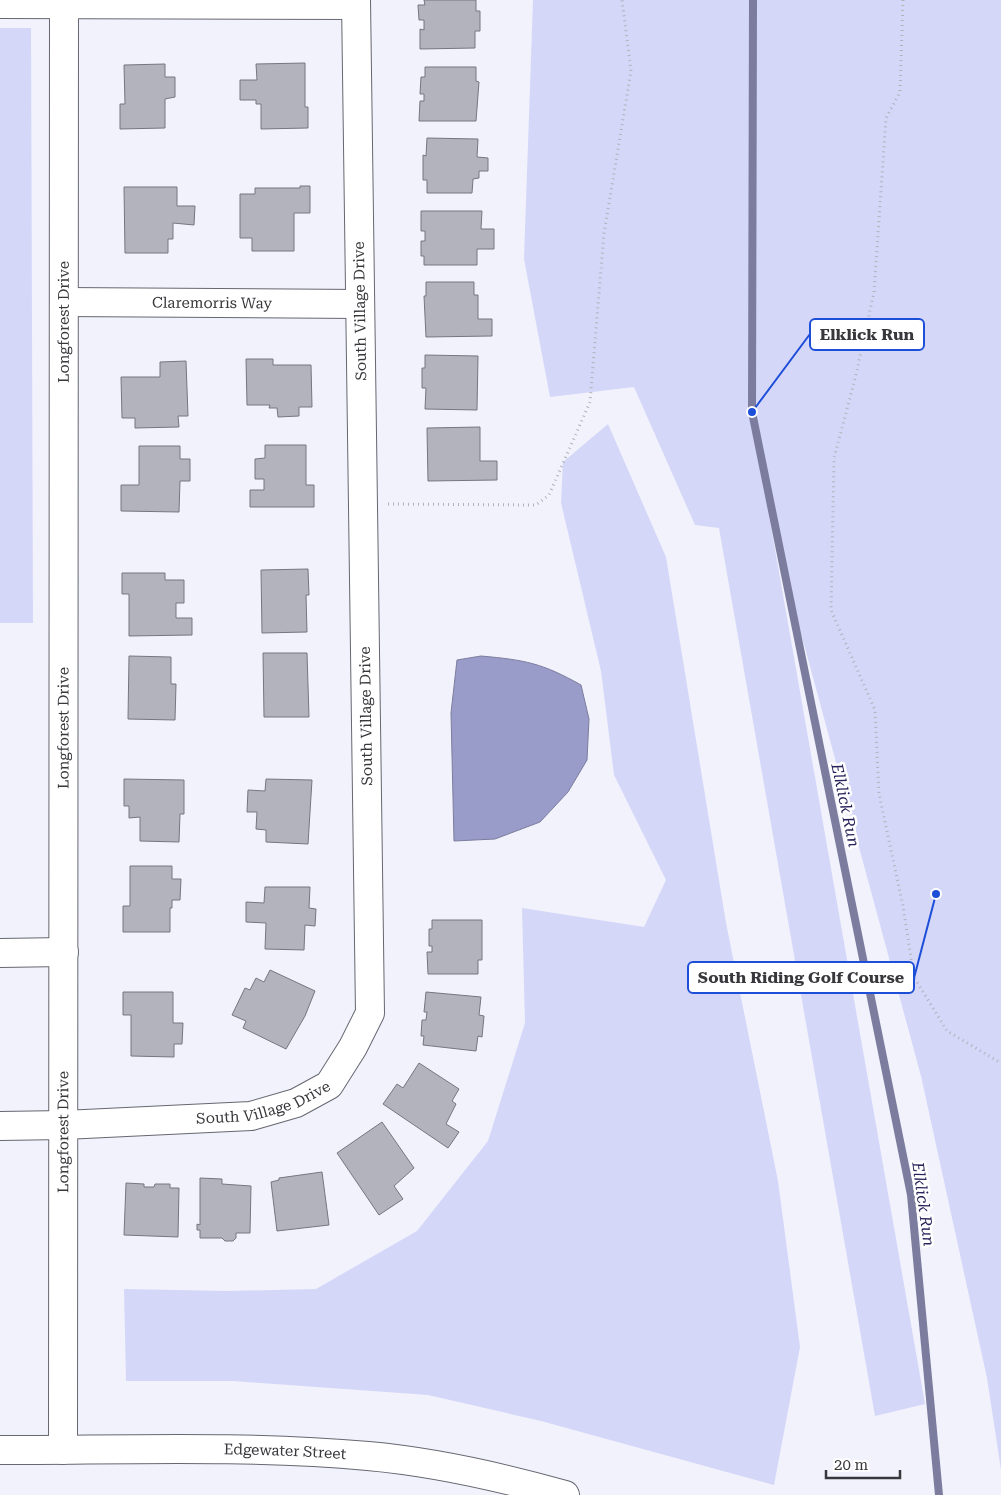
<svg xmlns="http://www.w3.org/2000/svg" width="1001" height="1495" viewBox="0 0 1001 1495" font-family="'Roboto Serif',serif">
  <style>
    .green { fill: #d5d7f9 }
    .water { fill: #999bc8; stroke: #7c7d9e }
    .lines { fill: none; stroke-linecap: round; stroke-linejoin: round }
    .stream { stroke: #7c7d9e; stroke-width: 8 }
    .building { fill: #b2b3bc; stroke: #76767f }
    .minor-casing { stroke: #666770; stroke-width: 30 }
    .path { stroke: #b1b2ba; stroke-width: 3; stroke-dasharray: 1 4; stroke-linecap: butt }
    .minor { stroke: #fff; stroke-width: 28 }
    .labels { text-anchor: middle; stroke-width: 5; stroke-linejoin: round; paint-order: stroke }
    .street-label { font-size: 15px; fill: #38383c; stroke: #fff }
    .water-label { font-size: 16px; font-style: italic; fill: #272259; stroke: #fff }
    .leader { fill: none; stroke: #1d4ed8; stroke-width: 2 }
    .callout-dot { fill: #1d4ed8; stroke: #fff; stroke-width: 2 }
    .callout { fill: #fff; stroke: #1d4ed8; stroke-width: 2 }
    .callout-label { font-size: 16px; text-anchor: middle; font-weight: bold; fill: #38383c }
  </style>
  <rect width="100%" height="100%" fill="#f1f2fc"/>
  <path class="green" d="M533,0H1001V1470L987,1378L921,1076L769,515L925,1404L875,1416L719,528L695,525L634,387L550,397L524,259Z
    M0,28H31L33,623H0Z
    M608,424L666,557L726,923L778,1181L800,1347L774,1485L541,1421L428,1395L233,1381H126L124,1289L226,1291L316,1289L417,1231L488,1141L525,1023L522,908L644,927L666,880L614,775L601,671L561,503L563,462Z"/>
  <path class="water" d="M481,656C525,660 542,663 581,685L589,719L587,760L568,792L540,822L495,839L454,841L451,713L457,660Z"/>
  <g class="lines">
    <path class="stream" d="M753,0L752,412L911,1195L939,1495"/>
  </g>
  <path class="building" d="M424,0H476V11H480V31H475V48L420,49V29L424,30V20H419L418,5H425Z
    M305,63V107H308V128L261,129V104H256V100H240V80H257L256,64Z
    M165,64V77H175V97L165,99V128L120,129V104H125L124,65Z
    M425,67H476V81L479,82L476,121H419L420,101H424V94H420L421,77H425Z
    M427,138L478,139L477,157L488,158V171H479V178L473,179L472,193H427V180H423V155L426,156Z
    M300,186H310V213H294V251H252V238H240V194H255V188H300Z
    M124,187H177V206H195L194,225L173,223V239H168V253H125Z
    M421,211H482L481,229H494V249H477V265H424V256H421V241H425V231H421Z
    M426,282H474V295H478V319H492V336L426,337L424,296H426Z
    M425,355L478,356L477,410L425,409L426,388H422V368H425Z
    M246,359H273V365H311L312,407H299V416L278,417L277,408H269L270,405H247Z
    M186,361L188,416H178L179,427L135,428V418H122L121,377H160V362Z
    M480,427V461H497V480L428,481L427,428Z
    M265,445H306V485H314V507H250V490H264V479H255V459L265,458Z
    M139,446H180V459H190V481H180L179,512L121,511V485H139Z
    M308,569L309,595H306L307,632L262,633L261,570Z
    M122,573H165V580H184V603H176V618H192V635L129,636V594H122Z
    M263,653H307L309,717H264Z
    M129,656L171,657V684H176L175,720L128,719Z
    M124,779L184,780V814H180L179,842L140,841V817L129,818V806H124Z
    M266,779L312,780L308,844L266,842V830L256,829L257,812H247L248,790L265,791Z
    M130,866H172V879H181L180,900H172V908H170V932H123V906H130Z
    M265,887H310L309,908L316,909L315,926L305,925L304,950L265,949L266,923L246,922V902L264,903Z
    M432,920H482V960H478V974H428L427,952H432V946H429V929H432Z
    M270,970L315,991L305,1016L286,1049L243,1028L246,1021L232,1015L245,988L250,990L256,978L264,982Z
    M123,992H173V1023H183L182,1044H174V1057L131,1056V1015H123Z
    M426,992L481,997L479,1015L484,1016L482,1037L478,1036L476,1051L423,1045L424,1036H421L422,1020H426L427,1012H424Z
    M419,1063L459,1089L452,1101L456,1104L446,1124L459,1132L448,1148L383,1104L397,1084L403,1088Z
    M382,1122L414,1168L394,1186L403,1199L379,1215L337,1153Z
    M322,1172L329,1225L277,1231L271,1182L279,1180V1178Z
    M200,1178L222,1179V1184L251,1186L250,1233H236V1238L233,1241H225L222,1238H200V1230H197V1224L200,1225Z
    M126,1183L144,1184V1187H154L155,1184H170V1188H179L178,1237L124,1235Z"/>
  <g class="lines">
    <defs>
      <g id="minor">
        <path d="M0,4L356,5"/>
        <path id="s1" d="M64,302L360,304"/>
        <path d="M0,953L64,952"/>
        <path id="s2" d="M0,1126L64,1125L251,1116L296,1103L329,1085L353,1047L370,1013L356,0"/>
        <path id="s3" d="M0,1450C122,1450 246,1445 368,1456C435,1462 501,1477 565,1495"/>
        <path id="s4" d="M63,1450L64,4"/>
      </g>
    </defs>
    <use href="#minor" class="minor-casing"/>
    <path class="path" d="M903,0L900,92L886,118L874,292L856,375L834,458L831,610L875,710L879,794L903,906L914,977L947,1031L1001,1063
      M388,504L536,505L549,495L590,402L604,233L631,71L622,0"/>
    <use href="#minor" class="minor"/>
  </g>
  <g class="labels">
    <g class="street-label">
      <text dy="5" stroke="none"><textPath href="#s1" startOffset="148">Claremorris Way</textPath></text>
      <text transform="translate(360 311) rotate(-91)" y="5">South Village Drive</text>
      <text dy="5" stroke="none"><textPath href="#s4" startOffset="1128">Longforest Drive</textPath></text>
      <text transform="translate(366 716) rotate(-91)" y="5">South Village Drive</text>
      <text dy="5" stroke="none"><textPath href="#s4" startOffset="722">Longforest Drive</textPath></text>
      <text dy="5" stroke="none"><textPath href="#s2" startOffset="266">South Village Drive</textPath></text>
      <text dy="5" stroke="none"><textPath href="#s4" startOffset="318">Longforest Drive</textPath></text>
      <text dy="5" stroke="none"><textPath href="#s3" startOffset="285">Edgewater Street</textPath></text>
    </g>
    <g class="water-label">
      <text transform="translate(846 805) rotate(78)" y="6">Elklick Run</text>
      <text transform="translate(924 1204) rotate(82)" y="6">Elklick Run</text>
    </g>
  </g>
  <path class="leader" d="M752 412L810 334M936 894L914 978"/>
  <g class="callout-dot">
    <circle cx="752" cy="412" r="5"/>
    <circle cx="936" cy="894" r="5"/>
  </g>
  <g class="callout">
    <rect x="810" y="319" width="114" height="31" rx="5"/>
    <rect x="688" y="962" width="226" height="31" rx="5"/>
  </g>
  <g class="callout-label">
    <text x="867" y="340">Elklick Run</text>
    <text x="801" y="983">South Riding Golf Course</text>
  </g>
  <path d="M826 1470v8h74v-8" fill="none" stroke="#38383c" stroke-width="2.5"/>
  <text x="834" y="1470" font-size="15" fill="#38383c" stroke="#ffffff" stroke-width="4" paint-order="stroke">20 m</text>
</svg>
